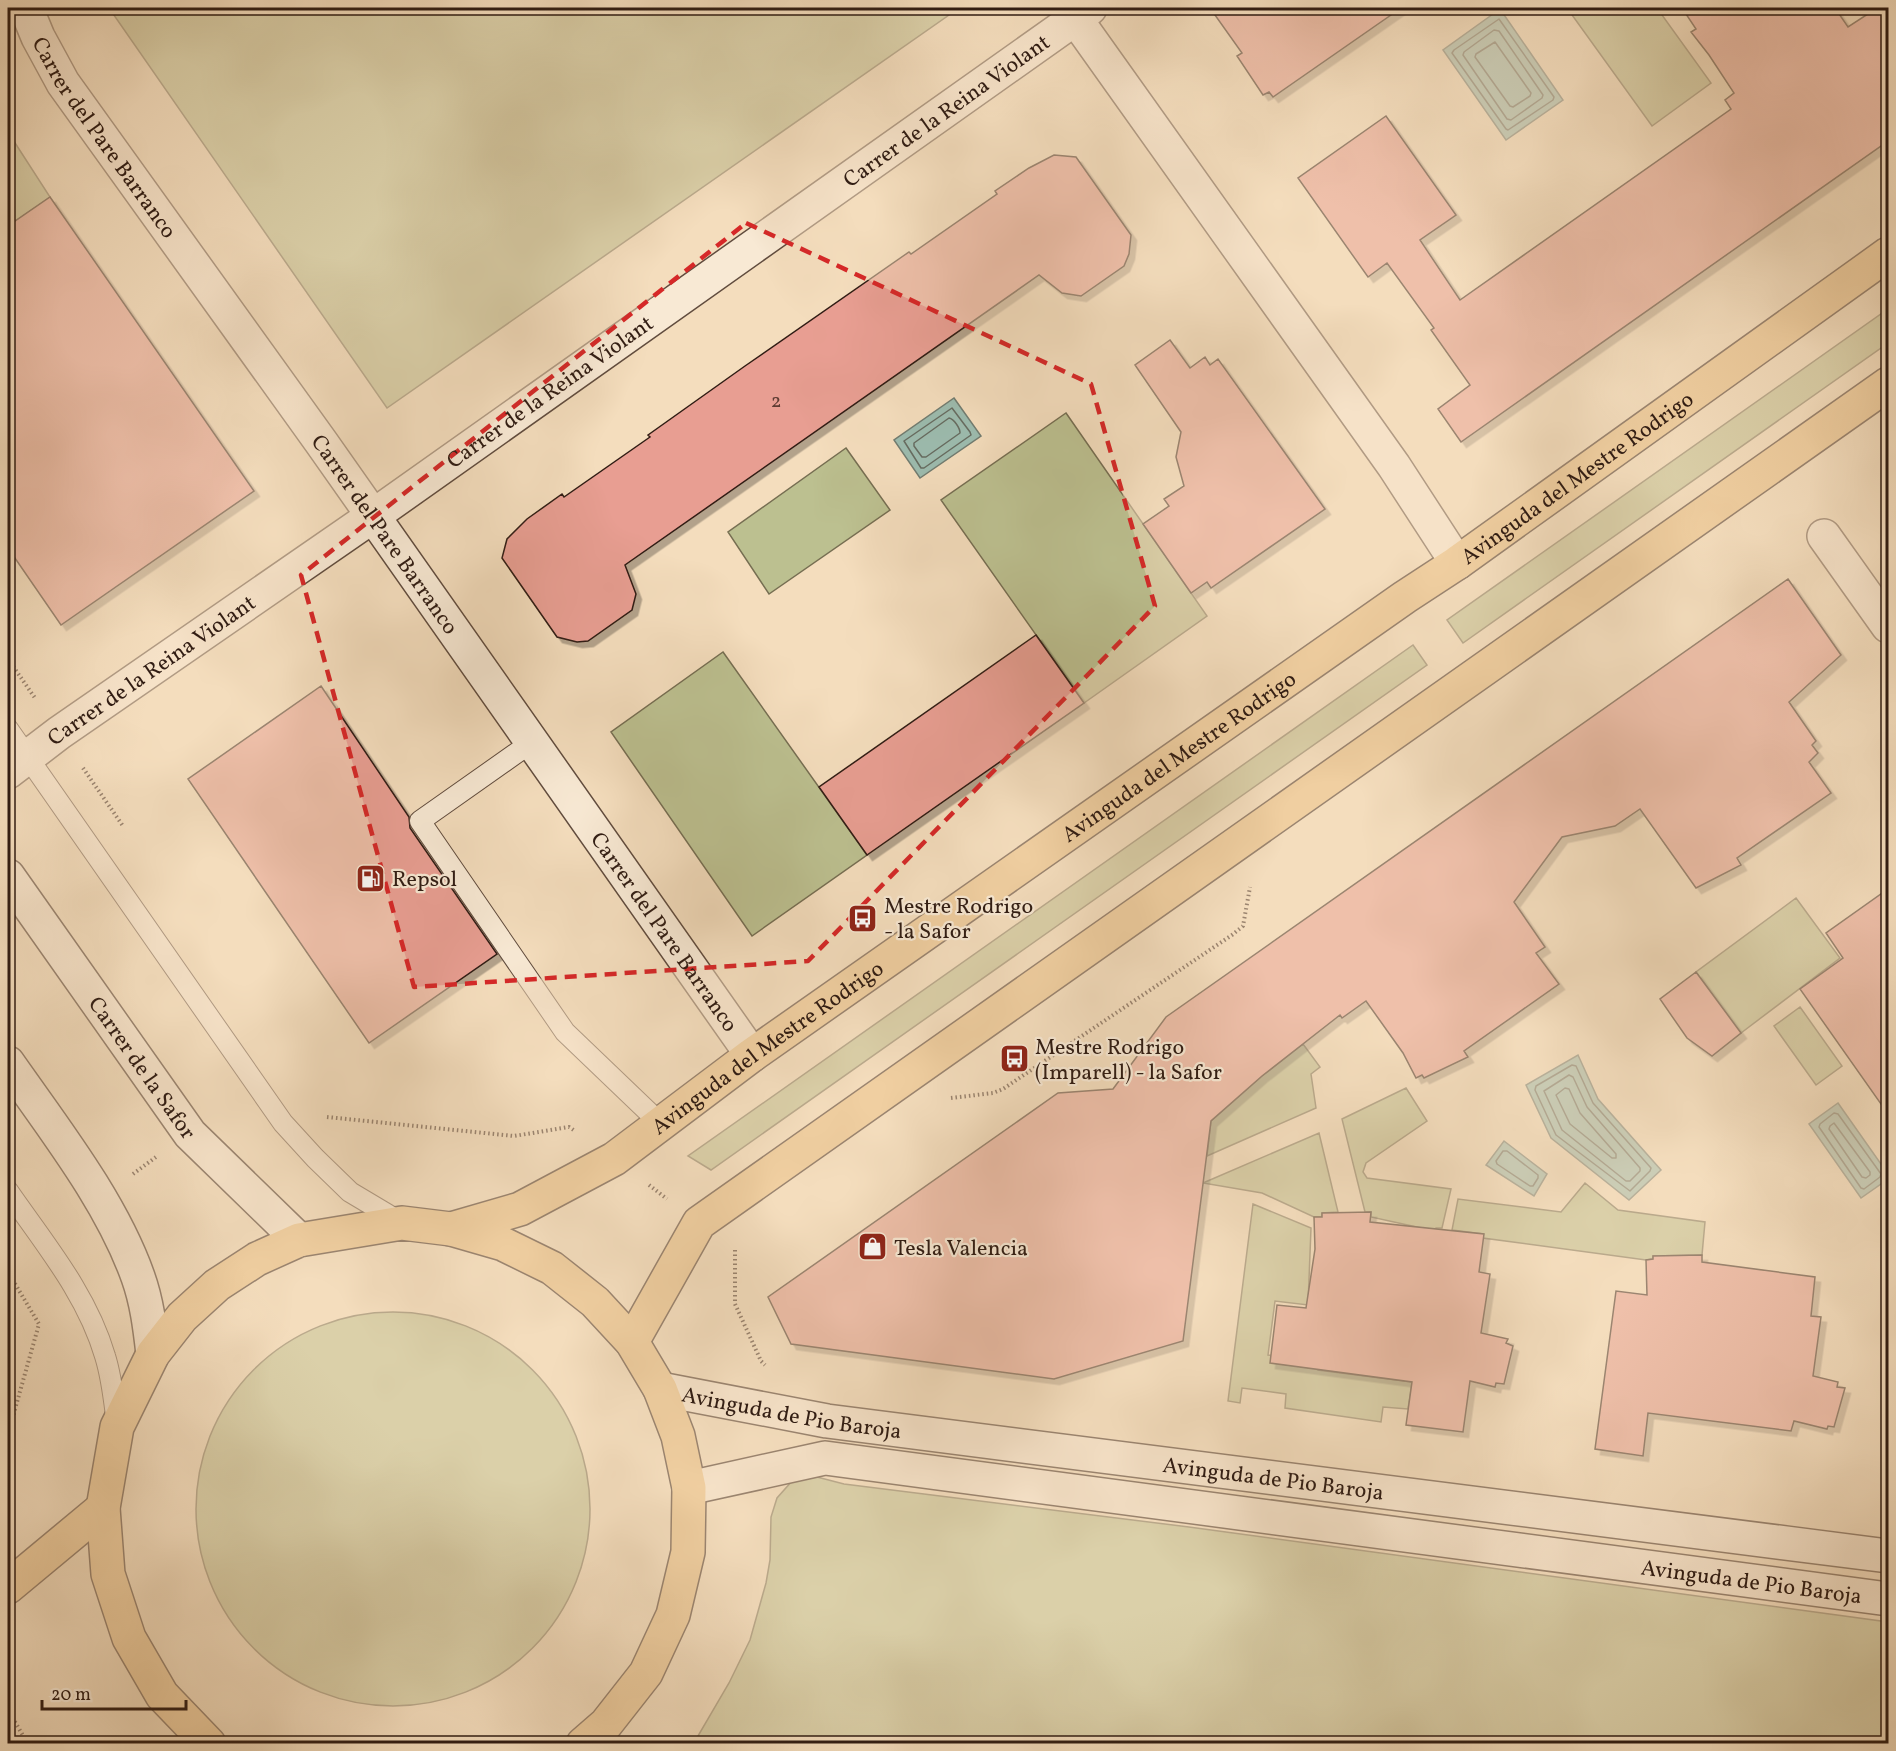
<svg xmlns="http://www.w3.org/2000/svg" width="1896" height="1751" viewBox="0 0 1896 1751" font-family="Vollkorn,serif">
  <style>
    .green { fill: #bcc090; stroke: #766e52; stroke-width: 1.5 }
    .water { fill: #9cbcaf; stroke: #717c71; stroke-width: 1.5 }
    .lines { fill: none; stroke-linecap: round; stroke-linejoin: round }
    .shore { stroke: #666c61; stroke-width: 1.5 }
    .building { fill: #e89e92; stroke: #301c13; stroke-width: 1.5; filter: url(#shadow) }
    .lane-casing { stroke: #614c3e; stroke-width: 22 }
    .street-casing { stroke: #614c3e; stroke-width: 36 }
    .secondary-casing { stroke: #301c13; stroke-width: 36 }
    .primary-casing { stroke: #301c13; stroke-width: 36 }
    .path { stroke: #301c13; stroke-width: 4; stroke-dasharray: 1.5 3; stroke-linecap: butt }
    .lane { stroke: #f8e9d4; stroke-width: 20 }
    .street { stroke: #f8e9d4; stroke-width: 33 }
    .secondary { stroke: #f8e9d4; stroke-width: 33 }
    .primary { stroke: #eabe7e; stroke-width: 33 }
    .marked { fill: none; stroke: #d62828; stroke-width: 4.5; stroke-dasharray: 12 8; stroke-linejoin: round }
    .labels { text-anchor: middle; stroke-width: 4.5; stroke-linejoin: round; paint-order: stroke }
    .number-label { font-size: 20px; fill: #5e3c33 }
    .street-label { font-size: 22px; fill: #301c13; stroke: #f8e9d4 }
    .poi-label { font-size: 22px; fill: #301c13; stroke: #f8e9d4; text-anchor: start }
  </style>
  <defs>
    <filter id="shadow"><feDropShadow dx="5.5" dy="5.5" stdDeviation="0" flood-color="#0004"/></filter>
  </defs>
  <rect width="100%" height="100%" fill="#f4ddbd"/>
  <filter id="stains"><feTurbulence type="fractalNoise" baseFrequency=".00333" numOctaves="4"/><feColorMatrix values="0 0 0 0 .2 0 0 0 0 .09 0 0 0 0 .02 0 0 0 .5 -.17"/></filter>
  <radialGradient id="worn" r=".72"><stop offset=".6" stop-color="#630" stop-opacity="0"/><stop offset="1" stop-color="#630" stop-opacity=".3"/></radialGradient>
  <path class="green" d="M109,8H959L387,408Z
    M1567,8H1657L1711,83L1652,126Z
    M8,132L50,197L8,226Z
    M1888,309V343L1463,643L1447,620Z
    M1066,413L1207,616L1084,703L941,500Z
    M846,448L890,510L769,594L728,532Z
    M1413,645L1427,665L711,1170L688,1156Z
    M723,652L867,855L752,936L611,732Z
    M1796,898L1840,958L1741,1033L1696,972Z
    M1800,1007L1842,1066L1816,1085L1774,1026Z
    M1303,1044L1320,1067L1311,1074L1316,1108L1207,1156L1211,1121L1262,1076Z
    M1406,1088L1427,1121L1366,1163L1363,1172L1367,1178L1451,1189L1442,1228H1436L1435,1231L1371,1217V1212H1365L1342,1119Z
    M1319,1133L1338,1212L1322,1213V1217H1314L1262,1193L1203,1183Z
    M1585,1183L1618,1210L1705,1222L1702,1255L1653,1256V1259L1646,1260L1483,1238V1234L1452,1230L1458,1199L1561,1212Z
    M1253,1204L1311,1228L1308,1305L1275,1301L1268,1355L1318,1362V1370L1412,1382L1408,1409L1383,1407L1381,1422L1285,1408L1286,1394L1242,1388L1240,1403L1228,1401Z
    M196 1509a197 197 0 1 1 394 0a197 197 0 1 1-394 0Z
    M817,1477L844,1484L1189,1527L1888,1622V1743L692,1744L698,1736L729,1683L750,1640L766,1583L770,1560L771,1517L777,1498L793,1480Z"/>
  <path class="water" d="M1500,9L1563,100L1506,140L1443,50Z
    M954,398L981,436L920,478L894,440Z
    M1578,1055L1598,1099L1661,1170L1629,1200L1551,1138L1526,1085Z
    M1838,1103L1888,1174V1179L1861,1198L1809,1124Z
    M1504,1141L1547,1174L1534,1196L1486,1165Z"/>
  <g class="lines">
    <path class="shore" d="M1499,19L1554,97L1553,100L1508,130L1506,129L1452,53L1454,50Z
      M1494,30L1499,31L1543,95L1542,98L1511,120L1507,119L1463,55L1464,52Z
      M1495,42L1531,93L1530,96L1513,107L1510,106L1475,57L1476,54Z
      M952,408L970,432L971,435L924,468H921L904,441Z
      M949,418C954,419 960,428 960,433L926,457H922L914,446V443Z
      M1572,1065L1576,1066L1593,1103L1651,1168L1650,1171L1630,1191L1556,1135L1535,1090L1536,1086Z
      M1569,1075L1573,1077L1587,1107L1640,1168V1171L1630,1181H1626L1562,1130L1544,1091Z
      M1565,1088L1569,1089L1580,1113L1616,1154V1158H1612L1570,1124L1556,1095Z
      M1834,1113L1838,1114L1881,1174L1880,1177L1864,1189L1861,1188L1819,1127L1820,1124Z
      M1834,1123L1870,1172V1175L1866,1178L1862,1177L1829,1129L1830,1126Z
      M1503,1151H1507L1538,1175V1178L1533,1186H1530L1497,1164L1496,1161Z"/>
  </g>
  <path class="building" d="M1210,8H1401L1273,97L1269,92L1263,95L1237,56L1242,53Z
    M1682,8H1835L1848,27L1877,8H1888V141L1461,442L1438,409L1470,385L1431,330L1434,328L1387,263L1368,277L1298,178L1386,116L1456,215L1420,240L1460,300L1731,109L1725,100L1734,93L1709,55L1691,32L1696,29Z
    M1054,155L1076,157L1131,235L1129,254L1124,266L1081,296L1062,293L1039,275L625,565L636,594L632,610L588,641L577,642L557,637L502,558L507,539L527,519L562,494L564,497L650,437L648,435L745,366L909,252L911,254L997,194L995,191L1029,168Z
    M50,197L254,491L61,625L8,548V226Z
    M1170,340L1190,368L1205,357L1210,365L1218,359L1325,509L1211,588L1207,582L1191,593L1143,524L1169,506L1164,499L1184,486L1176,457L1181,432L1135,365Z
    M1788,579L1841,655L1789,702L1816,741L1812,745L1818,753L1809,762L1831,793L1737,858L1741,865L1696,888L1640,809L1615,826L1562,837L1514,902L1545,947L1536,953L1559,984L1464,1051L1468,1057L1424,1078L1422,1075L1416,1078L1403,1053L1366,1001L1342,1018L1340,1015L1262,1076L1211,1121L1183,1341L1054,1379L791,1344L768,1297L1058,1093L1113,1089L1166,1017Z
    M1036,635L1084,703L867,855L819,787Z
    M321,686L409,817L410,828L497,954L369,1043L188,779Z
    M1888,889V1114L1800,989L1843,958L1826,933Z
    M1696,972L1741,1033L1712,1056L1687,1038L1660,999Z
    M1371,1212L1370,1222L1484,1234L1479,1272L1490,1274L1481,1333L1508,1339L1506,1343L1513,1346L1504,1384L1496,1383L1495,1387L1470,1381L1463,1432L1406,1425L1412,1382L1270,1363L1277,1305L1306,1308L1315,1249L1314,1217H1322V1213Z
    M1702,1255V1262L1815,1277L1811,1316L1821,1317L1813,1376L1838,1382L1837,1387L1845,1388L1834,1427L1828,1426L1827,1429L1794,1421L1791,1431L1648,1413L1643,1456L1595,1449L1616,1291L1647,1295L1646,1260L1653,1259V1256Z"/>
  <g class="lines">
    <defs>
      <path id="lane" d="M8,729L283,1123L315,1158L350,1192L402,1223
        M532,742L420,821L565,1032L661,1124
        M8,1191C44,1243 87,1294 105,1356C112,1378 114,1401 117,1424"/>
      <g id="street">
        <path id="s1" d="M26,8L38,37L63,83L321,442L752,1055"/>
        <path d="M1075,18L1394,466L1457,563"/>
        <path d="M1824,536L1888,626"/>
        <path id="s2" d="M8,772L59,733L373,516L1090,8"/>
      </g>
      <g id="secondary">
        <path id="s3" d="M8,876L190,1134L299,1240"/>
        <path d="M8,1063C54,1129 111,1201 138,1277C147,1302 150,1328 153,1354"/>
        <path id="s4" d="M660,1389L827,1421L1888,1556"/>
        <path id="s5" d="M689,1488L825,1458L1888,1599"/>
      </g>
      <g id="primary">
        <path id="s6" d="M451,1229L520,1209L614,1159L752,1055L1405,597L1457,563L1888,254"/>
        <path d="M632,1342L699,1223L1888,384"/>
        <path d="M8,1587L103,1508"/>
        <path d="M209,1744L162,1695L129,1638L108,1574L103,1508L117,1427L153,1354L182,1317L217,1285L257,1259L299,1240L402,1223L451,1229L503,1244L552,1268L595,1302L632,1342L660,1389L678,1436L689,1488L688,1552L673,1615L646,1673L606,1724L583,1744"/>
      </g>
    </defs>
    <use href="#lane" class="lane-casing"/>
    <use href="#street" class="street-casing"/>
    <use href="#secondary" class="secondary-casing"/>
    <use href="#primary" class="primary-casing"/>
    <path class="path" d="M8,659L35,698
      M83,768L123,826
      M951,1098L993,1093L1003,1089L1232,935L1243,926L1250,887
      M327,1117L514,1136L569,1127L575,1131
      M133,1174L156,1157
      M649,1185L667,1199
      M735,1250V1304L761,1361L765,1365
      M8,1272L39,1324L8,1434
      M8,1710L28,1744"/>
    <use href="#lane" class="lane"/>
    <use href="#street" class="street"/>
    <use href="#secondary" class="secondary"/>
    <use href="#primary" class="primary"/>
  </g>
  <path d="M0 0H1896V1751H0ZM746,223L1091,384L1155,606L808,961L414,987L301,575Z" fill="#f4ddbd" fill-opacity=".55" fill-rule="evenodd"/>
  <path class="marked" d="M746,223L1091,384L1155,606L808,961L414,987L301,575Z"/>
  <defs>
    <symbol id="fuel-square" viewBox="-11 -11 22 22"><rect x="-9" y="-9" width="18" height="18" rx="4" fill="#8f2418" stroke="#f8e9d4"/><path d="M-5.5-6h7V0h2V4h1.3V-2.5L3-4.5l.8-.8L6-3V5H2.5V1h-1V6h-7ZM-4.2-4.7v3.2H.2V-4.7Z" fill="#fff"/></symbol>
    <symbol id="bus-square" viewBox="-11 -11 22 22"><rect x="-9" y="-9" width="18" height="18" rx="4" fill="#8f2418" stroke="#f8e9d4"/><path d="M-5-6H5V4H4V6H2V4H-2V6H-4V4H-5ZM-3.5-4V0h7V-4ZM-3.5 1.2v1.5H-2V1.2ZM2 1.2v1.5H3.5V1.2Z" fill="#fff"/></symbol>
    <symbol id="shop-square" viewBox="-11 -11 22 22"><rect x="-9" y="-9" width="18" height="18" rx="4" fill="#8f2418" stroke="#f8e9d4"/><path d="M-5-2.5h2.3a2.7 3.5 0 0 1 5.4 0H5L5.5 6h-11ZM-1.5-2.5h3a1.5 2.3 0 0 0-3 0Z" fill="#fff"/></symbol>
  </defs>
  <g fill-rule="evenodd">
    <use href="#fuel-square" x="354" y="862" width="33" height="33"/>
    <use href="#bus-square" x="846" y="902" width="33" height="33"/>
    <use href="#bus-square" x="998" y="1042" width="33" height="33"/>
    <use href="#shop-square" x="856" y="1230" width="33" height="33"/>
  </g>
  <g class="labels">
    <g class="number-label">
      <text x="776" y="407">2</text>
    </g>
    <g class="street-label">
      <text dy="8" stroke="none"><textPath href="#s2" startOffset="1148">Carrer de la Reina Violant</textPath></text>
      <text dy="8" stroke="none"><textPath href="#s1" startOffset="152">Carrer del Pare Barranco</textPath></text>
      <text dy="8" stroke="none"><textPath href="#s2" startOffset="662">Carrer de la Reina Violant</textPath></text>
      <text dy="8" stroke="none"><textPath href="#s6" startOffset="1358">Avinguda del Mestre Rodrigo</textPath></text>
      <text dy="8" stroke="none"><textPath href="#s1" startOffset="638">Carrer del Pare Barranco</textPath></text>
      <text dy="8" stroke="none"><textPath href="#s2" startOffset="176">Carrer de la Reina Violant</textPath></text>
      <text dy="8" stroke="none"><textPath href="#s6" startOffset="872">Avinguda del Mestre Rodrigo</textPath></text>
      <text dy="8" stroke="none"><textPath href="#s1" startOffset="1124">Carrer del Pare Barranco</textPath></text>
      <text dy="8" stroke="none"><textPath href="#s6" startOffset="368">Avinguda del Mestre Rodrigo</textPath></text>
      <text dy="8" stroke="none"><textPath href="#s3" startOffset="234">Carrer de la Safor</textPath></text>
      <text dy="8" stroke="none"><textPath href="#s4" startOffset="134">Avinguda de Pio Baroja</textPath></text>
      <text dy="8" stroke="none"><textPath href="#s4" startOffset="620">Avinguda de Pio Baroja</textPath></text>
      <text dy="8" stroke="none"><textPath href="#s5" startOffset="1074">Avinguda de Pio Baroja</textPath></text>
    </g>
    <g class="poi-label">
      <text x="392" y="886">Repsol</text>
      <text x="884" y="913">Mestre Rodrigo<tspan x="884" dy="25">- la Safor</tspan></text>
      <text x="1035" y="1054">Mestre Rodrigo<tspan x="1035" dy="25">(Imparell) - la Safor</tspan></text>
      <text x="894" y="1255">Tesla Valencia</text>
    </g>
  </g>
  <rect width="1896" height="1751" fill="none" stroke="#f4ddbd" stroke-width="30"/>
  <rect x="9" y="9" width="1878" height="1733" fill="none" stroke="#301c13" stroke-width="3"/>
  <rect x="15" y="15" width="1866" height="1721" fill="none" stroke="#301c13" stroke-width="1.5"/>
  <path d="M42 1700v9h144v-9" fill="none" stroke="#301c13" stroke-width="3"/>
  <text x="51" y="1700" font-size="18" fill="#301c13" stroke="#f8e9d4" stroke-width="4.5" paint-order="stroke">20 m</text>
  <rect width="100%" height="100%" filter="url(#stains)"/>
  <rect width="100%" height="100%" fill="url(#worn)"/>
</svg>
